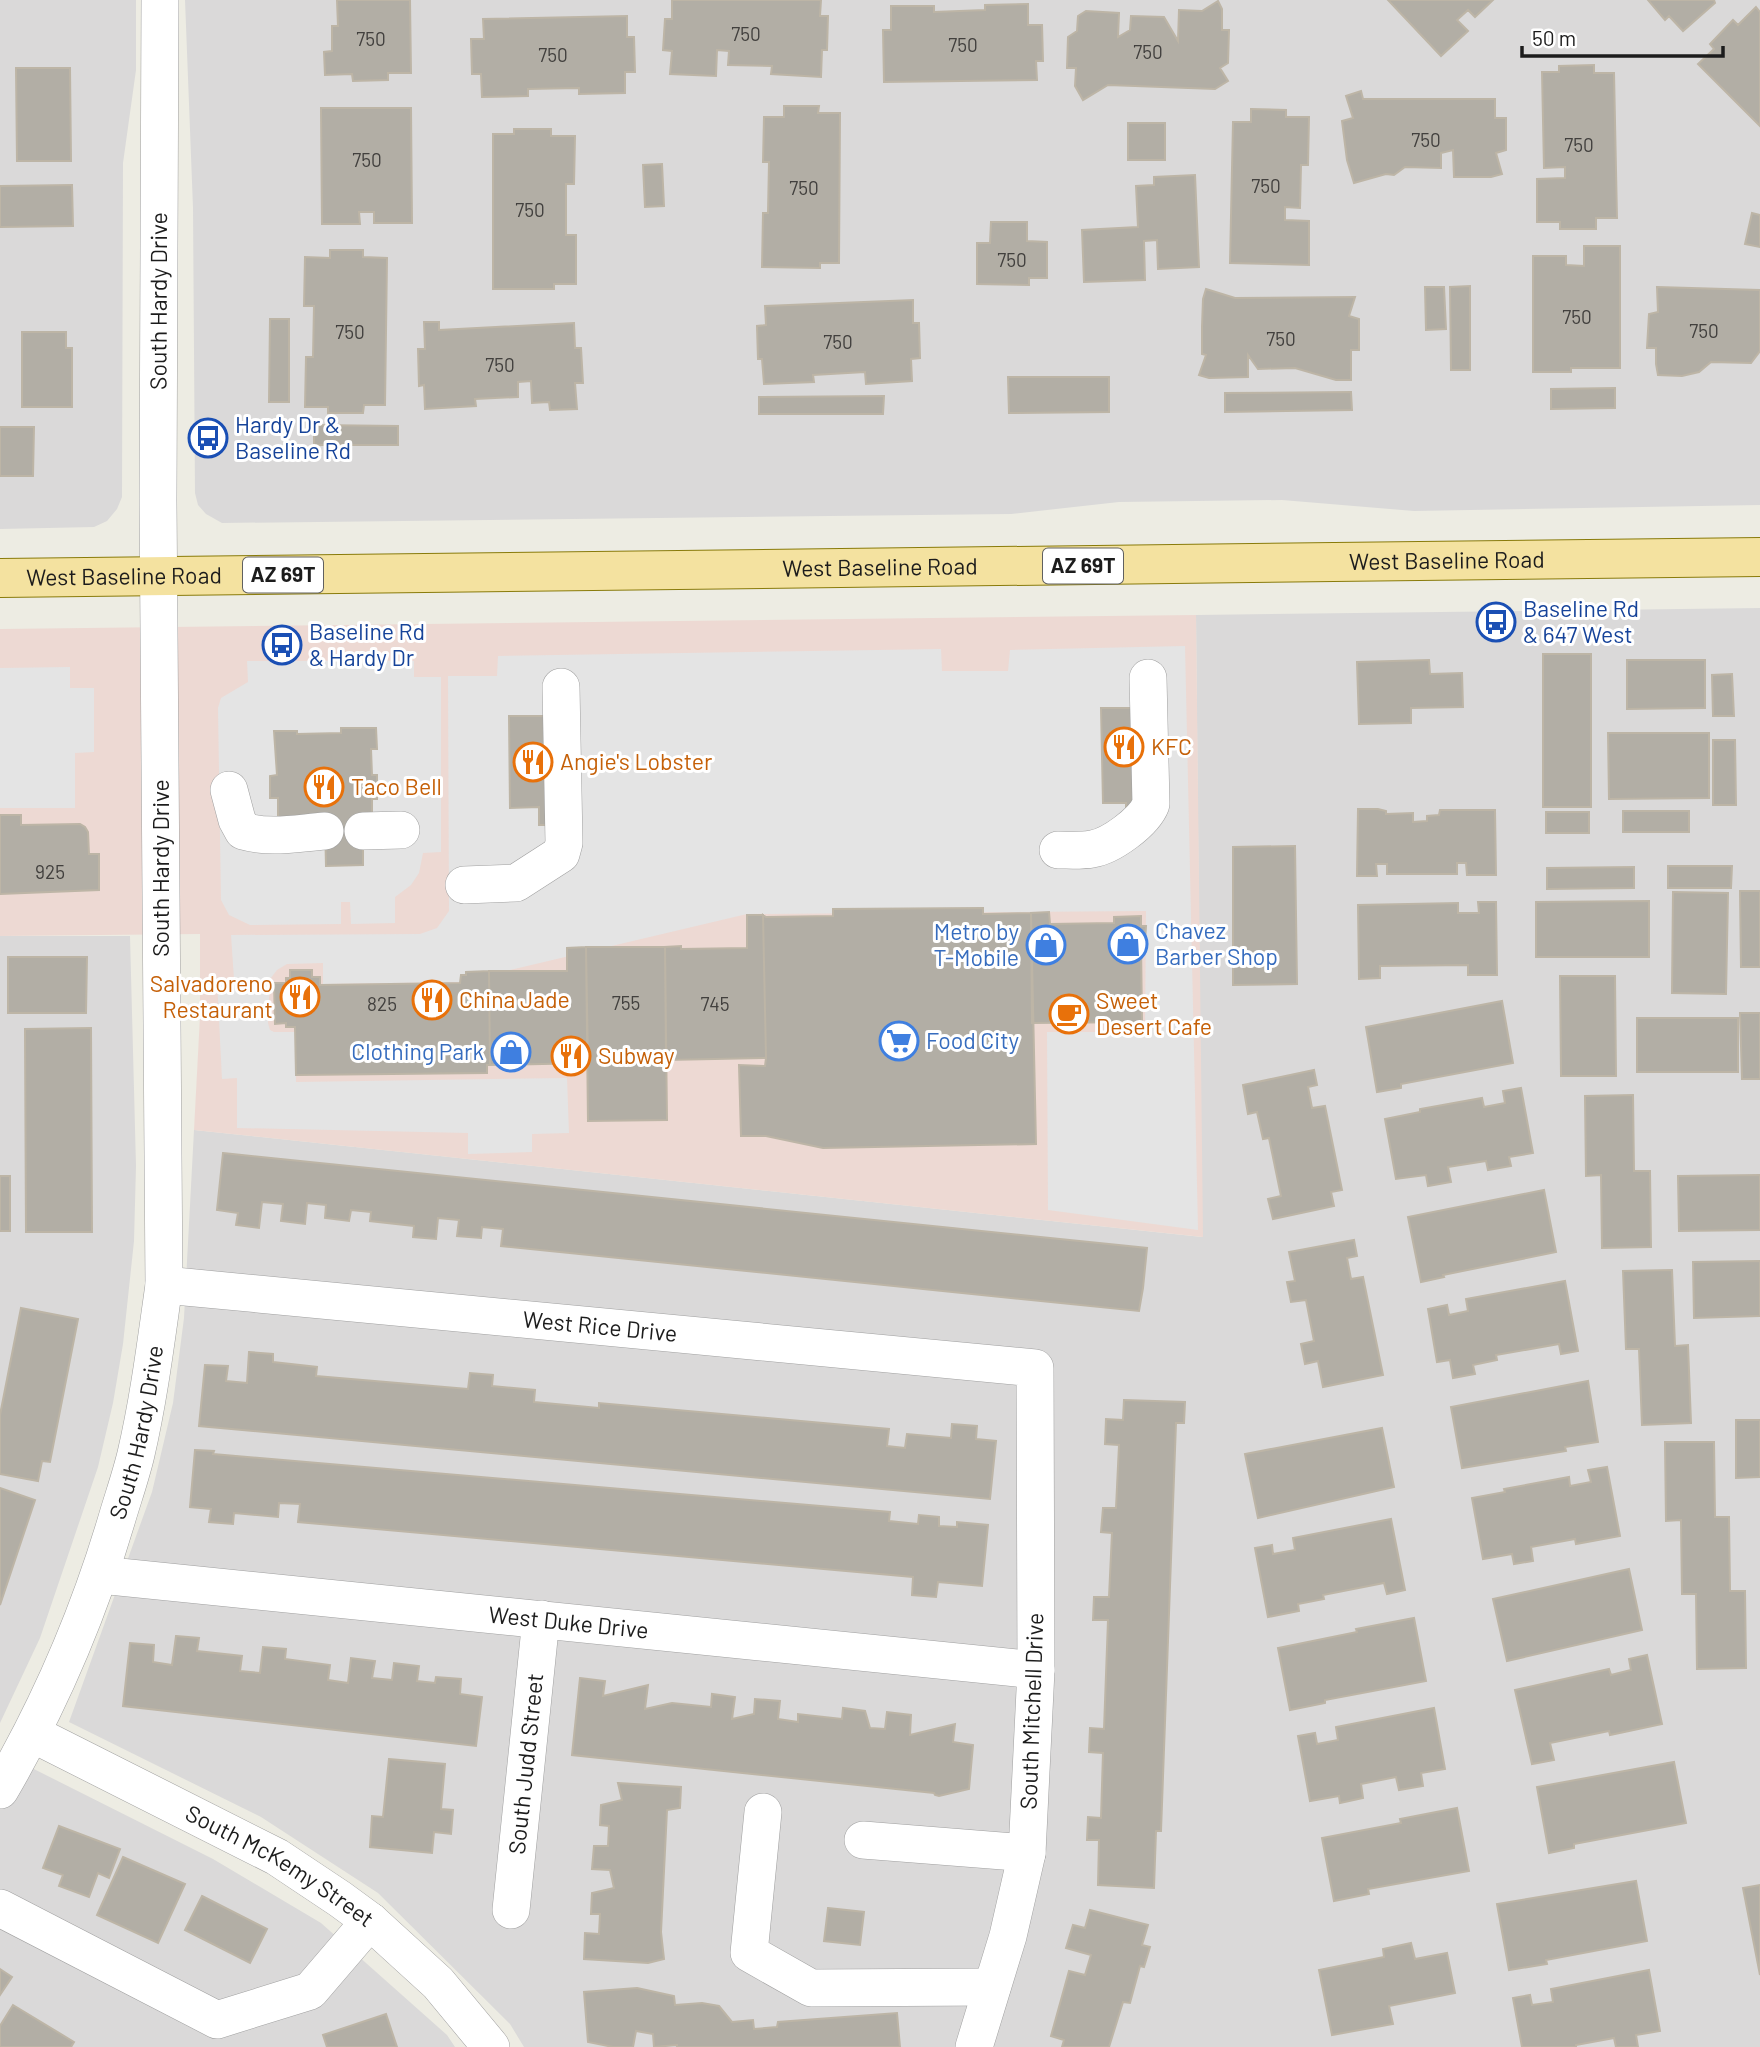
<svg xmlns="http://www.w3.org/2000/svg" width="1760" height="2047" viewBox="0 0 1760 2047" font-family="Barlow,sans-serif">
  <style>
    .residential { fill: #dad9d9 }
    .commercial { fill: #edd9d3 }
    .parking { fill: #e4e4e4 }
    .building { fill: #b2aea5; stroke: #bdb5a6; stroke-width: 2 }
    .lines { fill: none; stroke-linecap: round; stroke-linejoin: round }
    .minor-casing { stroke: #a0a0a0; stroke-width: 38 }
    .major-casing { stroke: #897b0b; stroke-width: 40 }
    .minor { stroke: #fff; stroke-width: 37 }
    .major { stroke: #f4e2a0; stroke-width: 38 }
    .labels { text-anchor: middle; stroke-width: 6; stroke-linejoin: round; paint-order: stroke }
    .number-label { font-size: 19px; fill: #42403e }
    .shield { fill: #fff; stroke: #606060; stroke-width: 2 }
    .shield-label { font-size: 21px; font-weight: bold; fill: #1c1c1c }
    .street-label { font-size: 23px; fill: #1c1c1c; stroke: #fff }
    .transit-label { font-size: 23px; fill: #164399; stroke: #fff; text-anchor: start }
    .food-label { font-size: 23px; fill: #c56008; stroke: #fff; text-anchor: start }
    .shop-label { font-size: 23px; fill: #366cbe; stroke: #fff; text-anchor: start }
  </style>
  <rect width="100%" height="100%" fill="#edece3"/>
  <path class="residential" d="M0,0H136V70L123,163L122,497L117,509L107,521L94,527L0,529Z
    M185,0H1760V505L1414,511L1282,500L1119,502L1011,514L222,523L206,514L198,505L195,493L193,208Z
    M1760,608V2047H524L510,2024L378,1893L261,1817L69,1722L152,1492L173,1403L184,1318L194,1130L1202,1237L1196,615Z
    M0,936H130L136,1166L134,1241L123,1344L113,1403L98,1467L40,1638L0,1723Z
    M0,1752L213,1859L321,1923L447,2035L455,2047H0Z"/>
  <path class="commercial" d="M1196,615L1203,1237L194,1130L200,1016V934L0,936V629Z"/>
  <path class="parking" d="M1185,646L1198,1230L1048,1210L1047,1032H1145L1146,911L747,914L459,982L323,984V963L287,964L277,970L270,979L268,1023L270,1030L274,1032H295L296,1082L567,1078L569,1133L532,1134V1152L468,1154V1133L237,1128V1078L222,1079L217,980L234,979L231,935L420,934L437,928L449,911L448,676H497L498,656L941,649L942,671H1008L1010,650Z
    M247,661H414V677H441V852L423,853L419,873L411,885L395,897V923L351,924L350,902H341V924L250,925L229,915L221,900L218,708L221,698L248,682Z
    M70,667V688H94V752L75,753V808H0V668Z"/>
  <path class="building" d="M337,0H410L411,73H388V80L353,81L352,74L325,75L324,52L332,51V26H338Z
    M672,0H821L820,16H828L827,50H822L821,77L771,74L772,66L728,65L729,51L717,50L716,76L670,74L672,51L663,50L665,19H672Z
    M1388,0H1493L1475,17L1468,10L1457,20L1468,31L1441,56Z
    M1648,0H1714L1715,3L1683,31L1669,16L1665,20Z
    M1218,1L1222,9V30H1229L1228,63L1220,68L1228,81L1215,89L1108,85L1083,100L1075,86L1076,68H1067L1068,37L1077,31L1078,16L1086,11L1119,13L1118,37L1130,30L1131,16L1164,17L1178,41L1179,10L1202,11Z
    M1028,4V25H1042L1043,61H1036L1037,80L884,82L883,30H891V6H934V12L985,10V5Z
    M1756,7L1760,12V126L1698,64L1714,49L1710,44L1733,20L1738,25Z
    M627,16V37H634L635,72H625V93L579,94V88L528,89V96L482,97L481,74H472L471,39H484L483,19Z
    M1594,65V73H1614L1617,218H1596V229H1560V222H1537V179L1565,178V167L1544,168L1542,72H1559V66Z
    M16,68H70L71,161H17Z
    M1361,91L1363,99H1495V118H1506V150L1496,153L1502,174L1491,177H1454L1453,150L1441,153V168L1405,167L1394,175L1386,174L1354,183L1347,160L1342,121L1353,118L1346,96Z
    M784,106H819L818,113H840L839,263H820V268L762,267L763,213H768L769,162H763L764,117H784Z
    M321,108H411L412,223H374V212H359L360,224H322Z
    M1251,109L1286,110V117H1309L1308,165H1301L1300,208L1285,207V220L1309,221V265L1230,263L1233,122H1251Z
    M1128,123H1165V160H1128Z
    M514,129H551V136H575L574,184H566V235H576V284H554V289H493V134H514Z
    M662,164L664,206L645,207L643,165Z
    M1195,175L1199,267L1158,269L1157,240L1144,241L1145,280L1084,282L1082,230L1138,227L1136,186L1154,185V177Z
    M72,185L73,226L0,227V186Z
    M1752,213L1760,215V247L1745,244Z
    M991,222H1027V241L1047,242V278H1029V285L977,284V243H990Z
    M1584,246H1620V368H1571V372H1533V256H1566V265L1584,266Z
    M330,250H363V257L387,258L385,405H364L363,413H328V407H305L306,357H313L314,306H304L305,257L330,258Z
    M1470,286V370H1451L1450,287Z
    M1425,287H1444L1446,329L1426,330Z
    M1657,287L1760,290V351L1751,363L1711,362L1699,372L1682,376L1658,375L1656,364V348H1647L1649,314L1658,312Z
    M1206,289L1235,298L1355,297L1349,316L1359,319V350H1351V380H1336L1295,368L1258,369L1248,355V377L1209,378L1199,375L1206,355L1202,354V327L1203,299Z
    M913,300V323H919L920,358L911,359L912,381L866,384L865,372L813,375L814,382L764,384L762,359H758L757,326L766,325L765,306Z
    M270,319H289V402H269Z
    M424,322H439V330L574,323L575,348H581L583,383H575L577,409L550,410L549,402L532,403L531,381L518,382V397L475,399L476,406L425,409L424,385L419,386L418,349H425Z
    M22,332H66V348H72V407H22Z
    M1008,377H1109V412L1009,413Z
    M1615,388V408L1551,409V389Z
    M1351,392L1352,410L1225,412V393Z
    M884,396L883,414H759V397Z
    M314,425L398,426V445H314Z
    M0,427H34L33,476H0Z
    M272,640H293V651H272Z
    M1543,654H1591V807H1543Z
    M1429,660L1430,674L1462,673L1463,707L1411,708V723L1359,724L1357,662Z
    M1627,660H1705V708L1627,709Z
    M1732,674L1734,716H1713L1712,675Z
    M1101,708H1140L1133,812H1126V803H1103Z
    M509,716H557L551,825H539V807L510,808Z
    M341,728H376L377,749H371L372,775H377V799H372V821H363V865L326,866L325,822L278,823V798H270V776L277,775L274,731H297V734L341,733Z
    M1608,733H1709V798L1609,799Z
    M1713,740H1735L1736,805H1713Z
    M1358,809H1378L1386,811V814L1413,813V822L1427,821V816L1439,815L1440,810H1495L1496,875H1467L1466,863H1457V874H1387V864H1376L1377,876H1357Z
    M1623,811H1689V832H1623Z
    M1546,812H1589V833H1546Z
    M0,815H21V825L80,824L85,827L88,832L89,854H99V890L0,894Z
    M1295,846L1297,984L1233,985V847Z
    M1668,866H1732L1731,888H1668Z
    M1634,867V888L1547,889V868Z
    M1740,891H1760V967H1741Z
    M1673,892L1728,893L1726,994L1672,993Z
    M1649,901V957H1536V902Z
    M1478,902H1496L1497,975H1468V965L1380,966V978L1359,979L1358,905L1458,903V913H1479Z
    M983,908V914L1031,913L1036,1144L823,1148L766,1136H741L739,1065L765,1066L766,1058L763,915L766,917L833,916V909Z
    M1049,912L1050,924L1114,923V917L1141,916V926H1146L1145,942H1141L1142,1022L1032,1023L1031,913Z
    M747,915H763L766,1058L666,1060L665,947L681,946V949L747,948Z
    M586,947H665L667,1120L588,1121Z
    M586,947L588,1063L490,1065L489,971H567V948Z
    M8,957H87L86,1013H8Z
    M290,970H312V977H320V985L460,983L461,975H466V972L489,971L490,1065H487V1073L296,1075L295,1027H286V1023L275,1024L274,983H286V978H290Z
    M1560,976H1615L1616,1076H1561Z
    M1502,1001L1513,1063L1401,1084V1088L1377,1092L1366,1027Z
    M1740,1013H1760V1079H1742Z
    M1637,1018H1738V1072H1637Z
    M91,1028L92,1232H26L25,1029Z
    M1314,1070L1317,1085L1308,1087L1312,1108L1325,1106L1342,1190L1331,1192L1334,1206L1273,1219L1268,1199L1281,1196L1269,1138L1263,1139L1257,1112L1248,1114L1243,1085Z
    M1521,1088L1533,1153L1509,1157L1511,1166L1488,1170L1486,1161L1448,1167L1451,1182L1428,1186L1426,1175L1396,1179L1385,1119L1420,1112V1109L1482,1098L1484,1107L1505,1103L1503,1091Z
    M1633,1095L1634,1171H1650L1651,1247L1602,1248L1601,1175L1586,1176L1585,1096Z
    M223,1153L1147,1248L1143,1288L1139,1311L501,1246L503,1229L482,1227L481,1238L457,1236L459,1220L438,1218L436,1239L413,1237L414,1226L370,1221L371,1212L351,1210L349,1221L325,1218L326,1205L307,1203L305,1224L281,1221L283,1204L262,1202L259,1228L236,1225L238,1213L217,1210Z
    M1760,1175V1230L1679,1231L1678,1176Z
    M0,1176H10V1231H0Z
    M1544,1190L1556,1252L1443,1275L1444,1277L1421,1282L1408,1217Z
    M1354,1240L1357,1256L1347,1258L1351,1279L1363,1277L1383,1375L1323,1387L1318,1361L1305,1364L1301,1344L1314,1341L1306,1300L1291,1302L1287,1282L1295,1281L1289,1252Z
    M1760,1261V1316L1694,1318L1693,1262Z
    M1672,1270L1675,1346L1688,1345L1691,1423L1642,1425L1639,1349H1626L1623,1271Z
    M1565,1281L1578,1351L1561,1354L1559,1344L1496,1355L1497,1360L1473,1365L1475,1374L1453,1378L1450,1360L1437,1362L1428,1309L1447,1305L1449,1315L1468,1311L1466,1299Z
    M21,1308L78,1319L50,1462L42,1461L38,1481L0,1474V1415Z
    M249,1352L273,1354V1362L317,1367L316,1376L468,1389L470,1373L493,1375L492,1386L535,1390L534,1402L599,1408V1403L889,1429L887,1446L905,1448L907,1434L951,1438L952,1424L977,1426L976,1439L996,1441L990,1499L199,1426L205,1365L228,1366L226,1381L247,1383Z
    M1588,1381L1598,1442L1565,1447L1566,1451L1462,1468L1451,1407Z
    M1124,1400L1185,1402L1184,1423H1176L1161,1831H1156L1154,1888L1098,1885L1099,1840H1087L1088,1817L1101,1818L1103,1753L1089,1752L1090,1728L1104,1729L1108,1620H1093L1094,1597H1109L1112,1533L1101,1532L1103,1508H1116L1119,1445L1105,1444L1106,1419L1123,1420Z
    M1736,1420H1760V1477L1736,1478Z
    M1382,1428L1394,1487L1258,1518L1245,1454Z
    M1665,1442H1714L1715,1517H1729L1730,1591H1745L1746,1668L1697,1669L1696,1594H1682L1681,1520L1666,1521Z
    M195,1450L214,1451L213,1454L890,1512L889,1521L918,1524L919,1515L939,1517V1526L957,1527V1522L988,1525L982,1586L938,1582L936,1597L912,1595L913,1577L298,1522L300,1504L279,1503L278,1517L234,1513L233,1524L209,1522L211,1509L190,1507Z
    M1607,1467L1620,1536L1576,1544L1575,1539L1531,1547L1533,1561L1514,1564L1512,1554L1483,1559L1472,1498L1505,1492L1504,1489L1569,1477L1570,1486L1591,1482L1588,1470Z
    M0,1488L35,1500L0,1605Z
    M1391,1519L1405,1590L1387,1594L1384,1583L1323,1595L1324,1599L1298,1604L1299,1611L1268,1617L1255,1548L1272,1545L1273,1554L1295,1550L1293,1538Z
    M1629,1569L1642,1630L1507,1661L1493,1599Z
    M1414,1618L1426,1681L1325,1700V1703L1290,1710L1278,1648L1357,1632L1356,1629Z
    M176,1636L199,1638L197,1651L242,1656L240,1671L260,1673L263,1647L286,1649L285,1659L330,1665L328,1680L348,1683L351,1658L375,1661L372,1678L392,1680L394,1663L419,1666L417,1681L435,1683L436,1677L461,1679L460,1694L482,1697L476,1746L123,1706L130,1643L154,1645L153,1662L172,1665Z
    M1647,1655L1662,1724L1610,1735L1609,1731L1550,1743L1554,1760L1532,1764L1515,1690L1609,1669L1611,1675L1631,1670L1629,1659Z
    M580,1678L605,1681L603,1696L648,1685L645,1709L672,1703L711,1707L712,1694L735,1697L732,1719L754,1714L755,1699L780,1701L778,1719L798,1722V1714L842,1719L843,1708L865,1711L870,1728L885,1729L887,1712L911,1715L910,1735L955,1724L953,1742L973,1745L969,1789L939,1796L935,1795L934,1793L572,1755Z
    M1434,1708L1445,1769L1421,1773L1423,1786L1399,1790L1396,1777L1361,1784L1363,1798L1340,1803L1339,1796L1310,1801L1298,1736L1315,1733L1317,1744L1338,1740L1336,1727Z
    M389,1759L445,1764L441,1809L453,1810L451,1834L434,1832L432,1853L370,1847L372,1816L383,1817Z
    M1674,1762L1686,1823L1574,1844V1848L1549,1853L1537,1787Z
    M618,1783L681,1787L680,1808L667,1810L661,1932L664,1959L648,1963L584,1959L585,1933L599,1934L600,1914H591L592,1893L614,1888L610,1870L592,1869L594,1846H608L609,1826L600,1825L601,1805L622,1800Z
    M1457,1808L1469,1871L1368,1889L1369,1894L1334,1901L1322,1838L1401,1823L1400,1819Z
    M59,1826L120,1849L109,1878L98,1873L89,1897L59,1886L63,1875L43,1868Z
    M123,1857L185,1884L158,1943L97,1915Z
    M1636,1881L1647,1941L1546,1960L1547,1964L1509,1970L1497,1904Z
    M1760,1885V1975L1743,1888Z
    M202,1896L267,1929L250,1963L185,1930Z
    M828,1908L864,1912L860,1945L824,1941Z
    M1090,1910L1148,1925L1142,1945L1150,1947L1144,1967L1140,1966L1130,2003L1123,2002L1109,2047H1062L1064,2040L1051,2036L1069,1971L1085,1975L1091,1955L1066,1948L1073,1925L1085,1928Z
    M1411,1943L1415,1959L1447,1953L1455,1993L1389,2006L1393,2024L1332,2035L1319,1970L1384,1957L1383,1949Z
    M0,1969L12,1977L0,1995Z
    M1649,1970L1660,2031L1636,2035L1638,2047H1616L1614,2038L1576,2045V2047H1522L1513,1998L1530,1995L1532,2005L1553,2002L1551,1989Z
    M637,1988L674,1996L675,2005L702,2003L719,2006L732,2022L753,2020L754,2029L777,2027L778,2022L897,2013L900,2047H677V2045L654,2047L653,2034L636,2031L633,2047H613L588,2042L584,1992Z
    M13,2005L74,2042L71,2047H0V2026Z
    M386,2014L397,2047H327L323,2035Z"/>
  <g class="lines">
    <defs>
      <g id="minor">
        <path d="M229,790L237,820L243,831C271,839 297,833 325,831"/>
        <path d="M363,831L401,830"/>
        <path d="M1058,850C1069,850 1081,851 1092,849C1111,846 1144,822 1151,804L1148,678"/>
        <path d="M464,885L516,883L561,854L564,843L561,687"/>
        <path id="s1" d="M164,1285L1035,1368L1036,1670L1027,1853L1008,1936L974,2047"/>
        <path id="s2" d="M100,1575L1036,1670"/>
        <path id="s3" d="M33,1734L277,1857L340,1899L370,1921L438,1983L491,2047"/>
        <path id="s4" d="M0,1790C52,1701 89,1614 118,1515C124,1495 131,1475 136,1454C149,1398 156,1341 164,1285L158,501L160,0"/>
        <path d="M763,1812L749,1953L811,1988L992,1987"/>
        <path d="M863,1840L1027,1853"/>
        <path d="M0,1908L217,2020L310,1991L370,1921"/>
        <path id="s5" d="M511,1910L541,1619"/>
      </g>
      <g id="major">
        <path id="s6" d="M0,578L1760,557"/>
      </g>
    </defs>
    <use href="#minor" class="minor-casing"/>
    <use href="#major" class="major-casing"/>
    <use href="#minor" class="minor"/>
    <use href="#major" class="major"/>
  </g>
  <defs>
    <symbol id="bus-ring" viewBox="-11 -11 22 22"><circle r="9.5" fill="#fff" stroke="#1a4fb4" stroke-width="1.5"/><path d="M-5-6H5V4H4V6H2V4H-2V6H-4V4H-5ZM-3.5-4V0h7V-4ZM-3.5 1.2v1.5H-2V1.2ZM2 1.2v1.5H3.5V1.2Z" fill="#1a4fb4"/></symbol>
    <symbol id="restaurant-ring" viewBox="-11 -11 22 22"><circle r="9.5" fill="#fff" stroke="#e8710a" stroke-width="1.5"/><path d="M-5-6h1v4h1v-4h1v4h1v-4h1v5L-1.5 .5V6h-2V.5L-5-1ZM5-6V6H3V1.5H1.5Q1.5-4 5-6Z" fill="#e8710a"/></symbol>
    <symbol id="shop-ring" viewBox="-11 -11 22 22"><circle r="9.5" fill="#fff" stroke="#3f7fe0" stroke-width="1.5"/><path d="M-5-2.5h2.3a2.7 3.5 0 0 1 5.4 0H5L5.5 6h-11ZM-1.5-2.5h3a1.5 2.3 0 0 0-3 0Z" fill="#3f7fe0"/></symbol>
    <symbol id="cafe-ring" viewBox="-11 -11 22 22"><circle r="9.5" fill="#fff" stroke="#e8710a" stroke-width="1.5"/><path d="M-5.5-4.5H6V0H3Q3 3.5 0 3.5H-2.5Q-5.5 3.5-5.5 0ZM3-3.2v2h1.7v-2ZM-6 4.5H4V6H-6Z" fill="#e8710a"/></symbol>
    <symbol id="supermarket-ring" viewBox="-11 -11 22 22"><circle r="9.5" fill="#fff" stroke="#3f7fe0" stroke-width="1.5"/><path d="M-6-5.5h2.5l.6 2H6L4.5 2H-2.5L-4.4-4H-6ZM-1.5 3.2a1.3 1.3 0 1 0 .1 0ZM3 3.2a1.3 1.3 0 1 0 .1 0Z" fill="#3f7fe0"/></symbol>
  </defs>
  <g fill-rule="evenodd">
    <use href="#bus-ring" x="186" y="416" width="44" height="44"/>
    <use href="#bus-ring" x="1474" y="600" width="44" height="44"/>
    <use href="#bus-ring" x="260" y="623" width="44" height="44"/>
    <use href="#restaurant-ring" x="1102" y="725" width="44" height="44"/>
    <use href="#restaurant-ring" x="511" y="740" width="44" height="44"/>
    <use href="#restaurant-ring" x="302" y="765" width="44" height="44"/>
    <use href="#shop-ring" x="1106" y="922" width="44" height="44"/>
    <use href="#shop-ring" x="1024" y="923" width="44" height="44"/>
    <use href="#restaurant-ring" x="278" y="975" width="44" height="44"/>
    <use href="#restaurant-ring" x="410" y="978" width="44" height="44"/>
    <use href="#cafe-ring" x="1047" y="992" width="44" height="44"/>
    <use href="#supermarket-ring" x="877" y="1019" width="44" height="44"/>
    <use href="#shop-ring" x="489" y="1030" width="44" height="44"/>
    <use href="#restaurant-ring" x="549" y="1034" width="44" height="44"/>
  </g>
  <g class="labels">
    <g class="number-label">
      <text x="746" y="41">750</text>
      <text x="371" y="46">750</text>
      <text x="963" y="52">750</text>
      <text x="1148" y="59">750</text>
      <text x="553" y="62">750</text>
      <text x="1426" y="147">750</text>
      <text x="1579" y="152">750</text>
      <text x="367" y="167">750</text>
      <text x="1266" y="193">750</text>
      <text x="804" y="195">750</text>
      <text x="530" y="217">750</text>
      <text x="1012" y="267">750</text>
      <text x="1577" y="324">750</text>
      <text x="1704" y="338">750</text>
      <text x="350" y="339">750</text>
      <text x="1281" y="346">750</text>
      <text x="838" y="349">750</text>
      <text x="500" y="372">750</text>
      <text x="50" y="879">925</text>
      <text x="626" y="1010">755</text>
      <text x="382" y="1011">825</text>
      <text x="715" y="1011">745</text>
    </g>
    <g class="shield">
      <rect x="1043" y="548.5" width="80" height="35" rx="5"/>
      <rect x="243" y="557.5" width="80" height="35" rx="5"/>
    </g>
    <g class="shield-label">
      <text x="1083" y="573">AZ 69T</text>
      <text x="283" y="582">AZ 69T</text>
    </g>
    <g class="street-label">
      <text dy="8" stroke="none"><textPath href="#s4" startOffset="1519">South Hardy Drive</textPath></text>
      <text dy="8" stroke="none"><textPath href="#s6" startOffset="1447">West Baseline Road</textPath></text>
      <text dy="8" stroke="none"><textPath href="#s6" startOffset="880">West Baseline Road</textPath></text>
      <text dy="8" stroke="none"><textPath href="#s6" startOffset="124">West Baseline Road</textPath></text>
      <text transform="translate(161 868) rotate(-90)" y="8">South Hardy Drive</text>
      <text dy="8" stroke="none"><textPath href="#s1" startOffset="438">West Rice Drive</textPath></text>
      <text dy="8" stroke="none"><textPath href="#s4" startOffset="385">South Hardy Drive</textPath></text>
      <text dy="8" stroke="none"><textPath href="#s2" startOffset="471">West Duke Drive</textPath></text>
      <text transform="translate(1032 1711) rotate(-88)" y="8">South Mitchell Drive</text>
      <text dy="8" stroke="none"><textPath href="#s5" startOffset="147">South Judd Street</textPath></text>
      <text dy="8" stroke="none"><textPath href="#s3" startOffset="280">South McKemy Street</textPath></text>
    </g>
    <g class="transit-label">
      <text x="235" y="433">Hardy Dr &amp;<tspan x="235" dy="26">Baseline Rd</tspan></text>
      <text x="1523" y="617">Baseline Rd<tspan x="1523" dy="26">&amp; 647 West</tspan></text>
      <text x="309" y="640">Baseline Rd<tspan x="309" dy="26">&amp; Hardy Dr</tspan></text>
    </g>
    <g class="food-label">
      <text x="1151" y="755">KFC</text>
      <text x="560" y="770">Angie's Lobster</text>
      <text x="351" y="795">Taco Bell</text>
      <text x="273" y="992" text-anchor="end">Salvadoreno<tspan x="273" dy="26">Restaurant</tspan></text>
      <text x="459" y="1008">China Jade</text>
      <text x="1096" y="1009">Sweet<tspan x="1096" dy="26">Desert Cafe</tspan></text>
      <text x="598" y="1064">Subway</text>
    </g>
    <g class="shop-label">
      <text x="1155" y="939">Chavez<tspan x="1155" dy="26">Barber Shop</tspan></text>
      <text x="1019" y="940" text-anchor="end">Metro by<tspan x="1019" dy="26">T-Mobile</tspan></text>
      <text x="926" y="1049">Food City</text>
      <text x="484" y="1060" text-anchor="end">Clothing Park</text>
    </g>
  </g>
  <path d="M1522 46v10h201v-10" fill="none" stroke="#1c1c1c" stroke-width="3.5"/>
  <text x="1532" y="46" font-size="21" fill="#1c1c1c" stroke="#ffffff" stroke-width="5" paint-order="stroke">50 m</text>
</svg>
